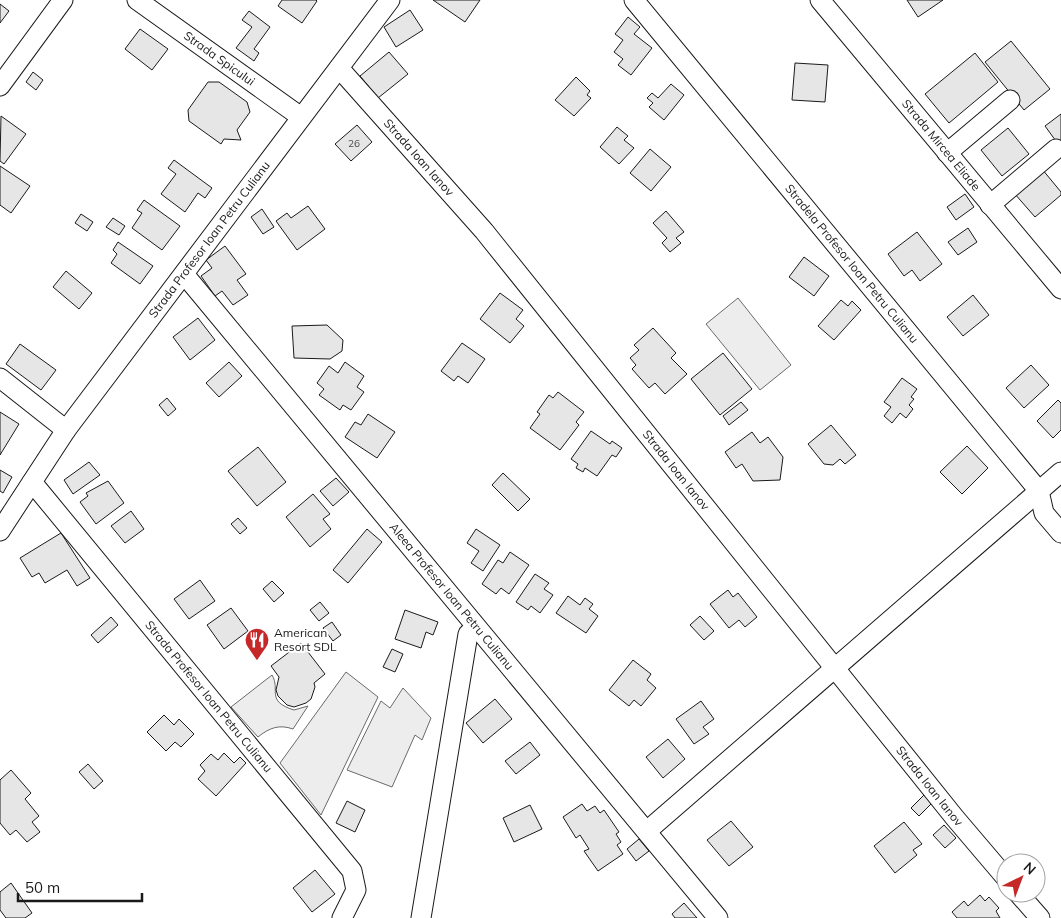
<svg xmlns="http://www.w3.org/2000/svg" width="1061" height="918" viewBox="0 0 1061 918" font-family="Mulish,sans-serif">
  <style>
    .green { fill: #ededed; stroke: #6a6a6a }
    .building { fill: #e6e6e6; stroke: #1a1a1a }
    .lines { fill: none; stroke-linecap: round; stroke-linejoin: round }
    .minor-casing { stroke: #1a1a1a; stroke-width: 21 }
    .minor { stroke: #fff; stroke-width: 19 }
    .labels { text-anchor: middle; stroke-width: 4; stroke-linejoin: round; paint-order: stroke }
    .number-label { font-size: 10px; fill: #4d4d4d }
    .street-label { font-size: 12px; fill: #1a1a1a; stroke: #fff }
    .poi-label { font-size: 12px; fill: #1a1a1a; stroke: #fff; text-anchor: start }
  </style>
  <rect width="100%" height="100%" fill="#fff"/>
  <path class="green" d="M738,298L791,365L760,390L706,324Z
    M346,672L378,697L321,815L280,763Z
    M272,675C281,690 265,701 294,710L308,706L293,729C279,724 269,728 258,737L231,707Z
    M403,688L431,718L422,740L415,735L392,787L347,770L381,701L390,708Z"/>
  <path class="building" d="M282,0H316L317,1L302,23L278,6Z
    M433,0H480L465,22Z
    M907,0H943L918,17Z
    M0,4L9,11L0,23Z
    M410,10L423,30L396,47L384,27Z
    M249,11L270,27L254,49L259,53L254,61L236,48L252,27L242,20Z
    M628,17L640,27L634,34L652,48L631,75L618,65L623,59L614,52L623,40L615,34Z
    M140,29L168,49L152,70L125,49Z
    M1011,41L1050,89L1024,110L985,62Z
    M389,52L408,74L378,98L360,76Z
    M975,53L998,82L949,123L925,94Z
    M795,63L828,65L825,102L792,100Z
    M33,72L43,80L36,90L26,82Z
    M576,77L590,91L587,95L591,98L574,116L555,100Z
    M208,82H219L247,102L250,112L237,130L241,140L224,139L221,144L189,121L188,110Z
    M671,84L684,95L664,120L649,107L653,103L647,98L652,93L658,98Z
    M1061,114V148L1045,126Z
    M1,116L26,134L4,164L0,161Z
    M357,125L372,142L351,161L335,144Z
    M617,127L628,136L624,140L634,148L619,164L600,147Z
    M1008,128L1029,154L1002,176L981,150Z
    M650,149L671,167L651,191L630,173Z
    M174,160L212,188L205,198L198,193L185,212L161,194L176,174L168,168Z
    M0,166L30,186L11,213L0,205Z
    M1042,169L1061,192V195L1035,217L1014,193Z
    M965,194L974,207L956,220L947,207Z
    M144,200L180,226L162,250L132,228L142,213L137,210Z
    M308,206L325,229L297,250L276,221L287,213L291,218Z
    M262,209L274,227L263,234L251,217Z
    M666,211L684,232L676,238L681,243L670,252L662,243L667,238L653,223Z
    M81,214L93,222L87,231L75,223Z
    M113,218L125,226L119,235L106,227Z
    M968,228L977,242L958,255L948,242Z
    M917,232L942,264L920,281L912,270L904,276L888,254Z
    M118,242L153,266L140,284L111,263L117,254L113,250Z
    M225,246L246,274L237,280L248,295L233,305L222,291L215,296L201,276L212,268L206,260Z
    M804,257L829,276L814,296L789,277Z
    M66,271L92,293L79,309L53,287Z
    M500,293L523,310L516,319L524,326L510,343L480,319Z
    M973,295L989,315L963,336L947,317Z
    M841,300L848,306L852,301L861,310L834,340L818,326Z
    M198,318L215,340L190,360L173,337Z
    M327,325L343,340L342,351L330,359L294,358L292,326Z
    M653,328L676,353L671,358L687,374L665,394L655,383L649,388L632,369L636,365L630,358L639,350L634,345Z
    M462,343L485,359L468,383L458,376L454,381L441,371Z
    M20,344L56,370L41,390L6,364Z
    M723,353L752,389L720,415L691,379Z
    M229,362L242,376L219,397L206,383Z
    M345,362L364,376L357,387L364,392L351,410L343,405L340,410L319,395L324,389L317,383L329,366L338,373Z
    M1031,365L1049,385L1024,408L1006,388Z
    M902,378L917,389L911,397L914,399L909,405L913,409L906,418L900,413L892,423L884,416L891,407L884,402Z
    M558,392L584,412L576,422L579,425L560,450L530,428L540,414L537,412L549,395L553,398Z
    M167,398L176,409L168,416L159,405Z
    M1058,400L1061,403V430L1053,438L1037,421Z
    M741,402L748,410L729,425L723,416Z
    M0,412L19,424L0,455Z
    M368,414L395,432L377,458L345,437L355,422L361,425Z
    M831,425L856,455L845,464L840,459L833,465L824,464L808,444Z
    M591,431L610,444L612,441L622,448L616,457L612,455L597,476L585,468L583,472L576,468L578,464L571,459Z
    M752,432L760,443L768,437L783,457L780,480L753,481L742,464L736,468L725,452Z
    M967,446L988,468L962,494L940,472Z
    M258,447L286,482L257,506L228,471Z
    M89,462L100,475L73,494L64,480Z
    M0,470L12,477L3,493L0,491Z
    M503,473L530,499L518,511L492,485Z
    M336,478L349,492L333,506L320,491Z
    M108,481L124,503L96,524L80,502L88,496L86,493Z
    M313,494L330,514L323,519L331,529L310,547L286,517Z
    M131,511L144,529L125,543L111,526Z
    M238,518L247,528L240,534L231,524Z
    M367,529L382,542L348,583L333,570Z
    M476,529L500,545L483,571L471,563L479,551L467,543Z
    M61,533L90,578L77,586L67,570L45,583L39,573L32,577L20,558Z
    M510,552L529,565L509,594L501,588L496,594L482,584L498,560L503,563Z
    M535,574L549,583L544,589L553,595L540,613L531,606L528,610L516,602Z
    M200,580L215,601L189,619L174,599Z
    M272,581L284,593L274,602L263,589Z
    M728,590L733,597L738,593L757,617L745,627L739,620L729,628L710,604Z
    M568,596L580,605L585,598L593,604L589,609L598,616L586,633L556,613Z
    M320,602L329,613L319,621L310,610Z
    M231,608L248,631L224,649L207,625Z
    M405,610L438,622L433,635L426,632L421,648L395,639Z
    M700,616L714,631L704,640L690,625Z
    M111,617L118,625L98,643L91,635Z
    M332,622L341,635L333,641L323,628Z
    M301,643L325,674L314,683L315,687L311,699L306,703L294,707L287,705L278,696L276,690L279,677L271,666Z
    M392,649L403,654L395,672L383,667Z
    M633,660L651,674L647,680L656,688L641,706L634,700L629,706L609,690Z
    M495,699L512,719L483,743L466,723Z
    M701,701L714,719L703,727L709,734L694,744L676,719Z
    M164,715L174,725L179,719L194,734L181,747L175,742L166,751L147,732Z
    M668,739L685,759L663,778L646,757Z
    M530,742L540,755L516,774L505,761Z
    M224,753L234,763L240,757L246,763L216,796L198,779L205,771L200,765L211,754L218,760Z
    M88,764L103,781L94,789L79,772Z
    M11,770L31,793L25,799L39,816L32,822L40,832L27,842L16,830L10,835L0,823V780Z
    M924,795L932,803L919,816L911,808Z
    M347,801L365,810L355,832L336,823Z
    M582,804L587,811L595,806L600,813L604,810L619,832L616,834L621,842L617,845L623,854L598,871L584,851L589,849L580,835L576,838L563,817Z
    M530,805L542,829L514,842L503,818Z
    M731,821L753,847L729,866L707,840Z
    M904,822L922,844L913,850L917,855L895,873L874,846Z
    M944,825L956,838L945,848L933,835Z
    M639,839L649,851L636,861L627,849Z
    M315,870L335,894L312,912L293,888Z
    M11,883L32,913L25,918H6L0,910V892Z
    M980,895L985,901L989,897L999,908L996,911L1000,918H957L952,912L964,901L968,906Z
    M684,903L697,918H675L672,914Z"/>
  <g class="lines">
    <defs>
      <g id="minor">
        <path id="s1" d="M137,0L301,117"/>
        <path id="s2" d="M634,0L1039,491L1044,513L1061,533"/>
        <path id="s3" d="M820,0L1061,289"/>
        <path id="s4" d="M339,68L484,231L955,818L1006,878"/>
        <path d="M0,86L63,0"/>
        <path d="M947,153L1010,100"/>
        <path d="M990,205L1056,149"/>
        <path id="s5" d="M184,274L718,918"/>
        <path d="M0,378L66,430"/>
        <path id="s6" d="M32,482L352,871L356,890L342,918"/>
        <path id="s7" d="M0,531L66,430L390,0"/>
        <path d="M647,831L1061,472"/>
        <path d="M1018,893L1040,918"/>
        <path d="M421,918L468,634L476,628"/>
      </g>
    </defs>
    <use href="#minor" class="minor-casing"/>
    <use href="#minor" class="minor"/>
  </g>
  <defs>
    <symbol id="restaurant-pin" viewBox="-11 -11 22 30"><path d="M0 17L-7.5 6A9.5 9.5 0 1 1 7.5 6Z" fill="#c62828" stroke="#fff"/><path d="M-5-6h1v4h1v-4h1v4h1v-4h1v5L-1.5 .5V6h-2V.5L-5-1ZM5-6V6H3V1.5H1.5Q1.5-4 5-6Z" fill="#fff"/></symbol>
  </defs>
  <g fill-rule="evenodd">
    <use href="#restaurant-pin" x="243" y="626" width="28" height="38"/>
  </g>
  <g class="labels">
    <g class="number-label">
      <text x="354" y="147">26</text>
    </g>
    <g class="street-label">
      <text dy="4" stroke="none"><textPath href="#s1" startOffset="101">Strada Spicului</textPath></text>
      <text dy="4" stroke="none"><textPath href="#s3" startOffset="189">Strada Mircea Eliade</textPath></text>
      <text dy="4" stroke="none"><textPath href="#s4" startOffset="120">Strada Ioan Ianov</textPath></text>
      <text dy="4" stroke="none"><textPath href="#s7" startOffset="359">Strada Profesor Ioan Petru Culianu</textPath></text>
      <text dy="4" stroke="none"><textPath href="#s2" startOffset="342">Stradela Profesor Ioan Petru Culianu</textPath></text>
      <text dy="4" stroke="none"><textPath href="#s4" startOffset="525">Strada Ioan Ianov</textPath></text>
      <text dy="4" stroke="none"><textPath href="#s5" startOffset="419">Aleea Profesor Ioan Petru Culianu</textPath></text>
      <text dy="4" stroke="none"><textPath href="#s6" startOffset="278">Strada Profesor Ioan Petru Culianu</textPath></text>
      <text dy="4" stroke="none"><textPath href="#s4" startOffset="930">Strada Ioan Ianov</textPath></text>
    </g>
    <g class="poi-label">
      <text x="274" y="637">American<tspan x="274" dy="14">Resort SDL</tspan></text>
    </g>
  </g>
  <g transform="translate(1021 878) rotate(42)"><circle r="24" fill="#ffffff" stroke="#a3a3a3"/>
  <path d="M0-4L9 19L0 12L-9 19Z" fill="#c62828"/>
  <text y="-8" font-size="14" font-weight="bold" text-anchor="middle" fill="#1a1a1a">N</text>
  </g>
  <path d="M18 893v8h124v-8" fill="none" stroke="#1a1a1a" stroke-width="2.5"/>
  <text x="25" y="893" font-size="15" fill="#1a1a1a" stroke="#ffffff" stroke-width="4" paint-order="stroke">50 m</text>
</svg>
